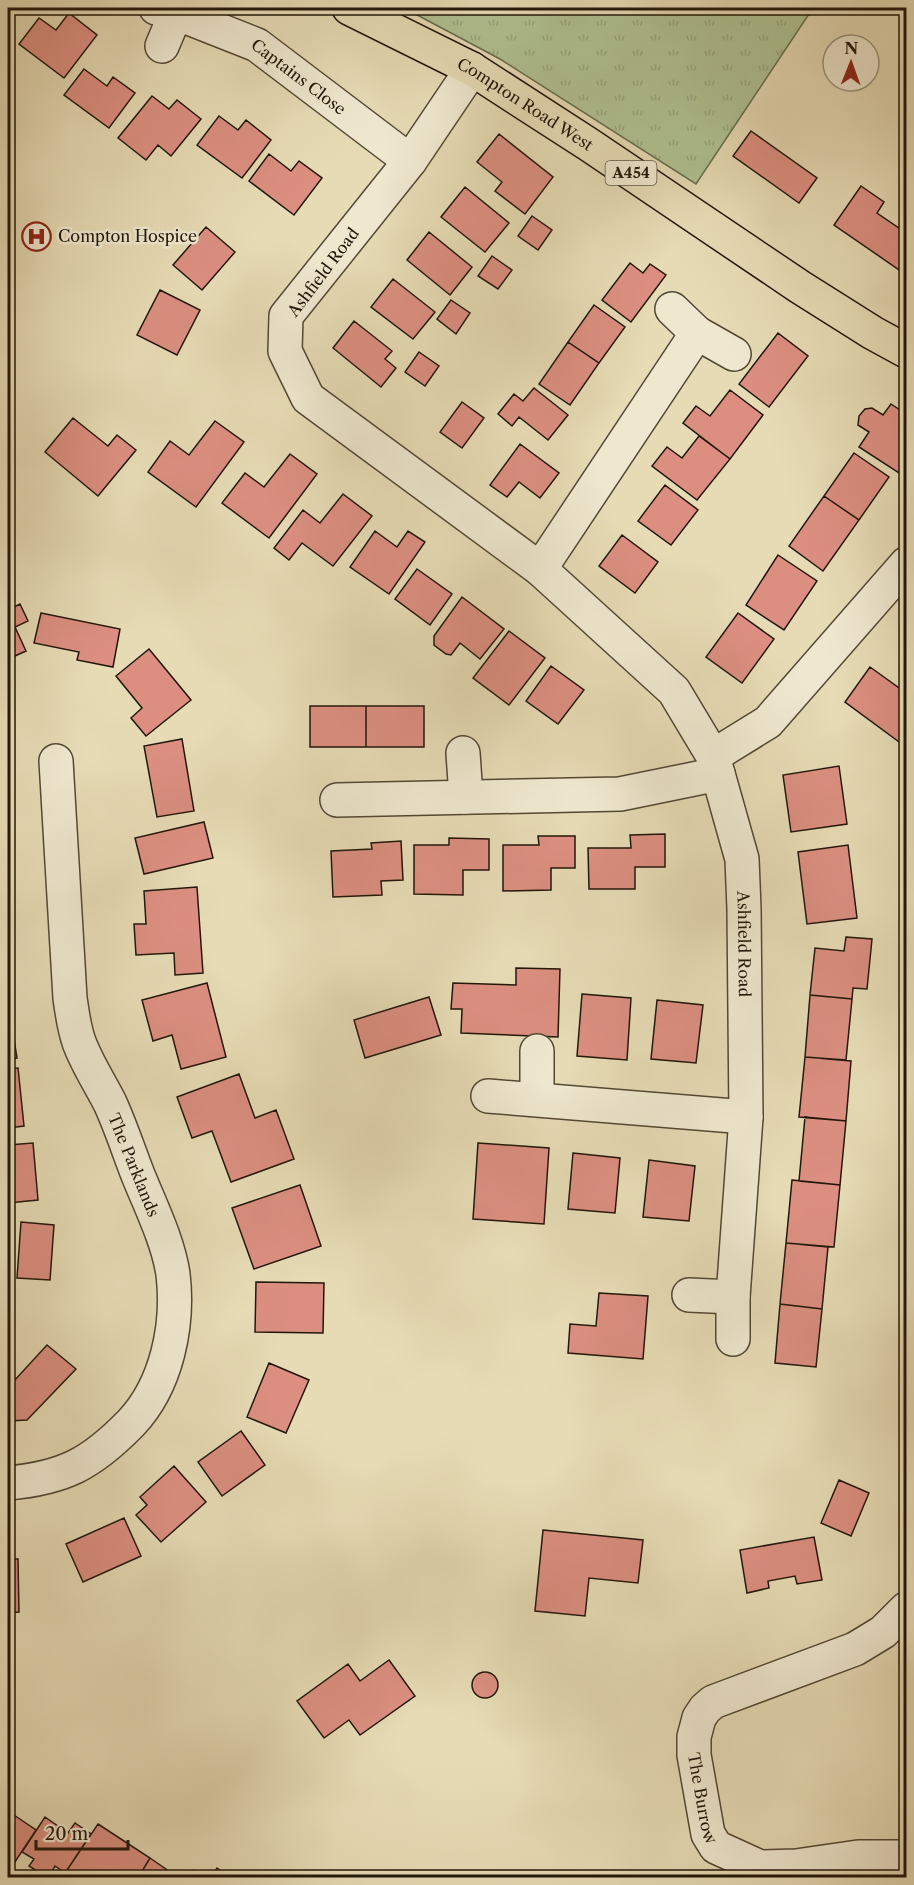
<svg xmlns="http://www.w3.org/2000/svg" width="914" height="1885" viewBox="0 0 914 1885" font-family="'Libre Caslon Text',serif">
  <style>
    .park { fill: url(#park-tufts); stroke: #686c4e; stroke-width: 1.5 }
    .building { fill: #dc8f81; stroke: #22170a; stroke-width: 1.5 }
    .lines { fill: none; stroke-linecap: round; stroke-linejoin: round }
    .minor-casing { stroke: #534835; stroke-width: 36 }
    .highway-casing { stroke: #22170a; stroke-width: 36 }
    .minor { stroke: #efe8cf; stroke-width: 33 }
    .highway { stroke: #e6dbb5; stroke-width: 33 }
    .labels { text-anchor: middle; stroke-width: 5; stroke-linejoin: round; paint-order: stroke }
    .shield { fill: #efe8cf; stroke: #605645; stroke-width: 1.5 }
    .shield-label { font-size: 15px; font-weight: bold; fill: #22170a }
    .street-label { font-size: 16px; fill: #22170a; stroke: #efe8cf }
    .poi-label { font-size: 16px; fill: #22170a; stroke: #efe8cf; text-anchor: start }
  </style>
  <defs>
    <pattern id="park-tufts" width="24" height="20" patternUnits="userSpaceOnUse" patternTransform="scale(1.5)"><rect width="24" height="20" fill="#afc192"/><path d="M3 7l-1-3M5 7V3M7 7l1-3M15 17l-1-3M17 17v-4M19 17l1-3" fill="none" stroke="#96a57d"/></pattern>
  </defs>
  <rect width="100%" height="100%" fill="#e6dbb5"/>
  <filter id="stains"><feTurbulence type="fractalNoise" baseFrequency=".00333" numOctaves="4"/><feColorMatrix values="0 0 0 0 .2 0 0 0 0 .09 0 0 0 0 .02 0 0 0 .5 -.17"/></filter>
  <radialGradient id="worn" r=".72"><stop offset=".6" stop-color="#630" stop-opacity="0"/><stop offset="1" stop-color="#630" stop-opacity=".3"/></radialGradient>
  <path class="park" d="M404,8H813L696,184L500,59Z"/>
  <path class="building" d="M69,13L97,35L64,78L19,44L39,18L56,30Z
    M84,69L107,86L113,77L135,93L109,128L64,95Z
    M152,96L169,109L177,100L201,119L171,156L158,145L146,160L118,138Z
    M219,116L238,130L246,120L271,140L242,178L197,145Z
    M751,131L817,178L799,203L733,156Z
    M499,134L553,177L525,214L495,191L502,182L477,162Z
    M269,154L291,171L299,161L322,178L294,215L249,181Z
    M861,186L884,202L877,213L906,233L905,274L834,225Z
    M465,187L509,223L485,252L441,217Z
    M532,216L552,230L538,250L518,236Z
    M206,227L235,252L202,290L173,265Z
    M429,232L472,267L450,295L407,260Z
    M492,256L512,270L498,289L478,276Z
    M630,263L643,273L650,264L666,275L631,322L602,300Z
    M393,279L435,312L413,339L371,307Z
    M160,290L200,310L177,355L137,335Z
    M451,300L470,313L456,334L437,319Z
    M594,305L625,327L599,363L568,342Z
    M354,321L392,351L385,359L396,368L381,387L333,348Z
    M778,333L808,356L769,407L739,384Z
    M568,342L599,363L570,405L539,384Z
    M419,352L439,366L425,386L405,372Z
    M534,388L568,415L548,440L519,417L512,426L498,414L514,394L523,401Z
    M730,390L763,415L730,459L683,423L696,406L710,416Z
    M462,402L484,418L462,448L440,432Z
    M891,404L906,414V461L899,473L859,447L869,432L858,425L859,416L865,409L872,408L883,415Z
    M73,418L108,446L117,435L136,450L98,496L45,452Z
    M215,421L244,442L196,507L148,472L170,441L189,455Z
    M699,436L730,459L697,500L652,466L667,447L682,458Z
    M520,444L559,473L540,498L519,482L507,497L490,485Z
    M854,453L889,477L859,520L824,496Z
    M290,454L317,474L269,538L222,503L245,473L264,487Z
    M665,485L698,510L671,545L638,521Z
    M343,494L372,516L333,566L302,543L289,560L274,548L303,510L320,523Z
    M824,496L859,520L823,571L789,546Z
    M375,531L397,547L408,531L425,542L389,594L350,567Z
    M622,535L658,562L635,593L599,566Z
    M778,555L817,581L784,630L746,605Z
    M417,569L452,594L430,625L395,599Z
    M462,597L504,629L480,659L460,643L451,655L446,654L434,645V636Z
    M20,604L28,621L15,627L26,651L8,659V610Z
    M41,613L120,629L113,667L77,660L79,652L34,643Z
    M738,613L774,639L742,683L706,657Z
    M509,631L545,658L509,705L473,678Z
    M149,649L191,700L146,736L131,718L142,708L116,676Z
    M551,666L584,690L558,724L526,701Z
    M870,667L906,693V747L845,702Z
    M310,706H366V747H310Z
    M366,706H424V747H366Z
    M182,739L194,811L157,817L144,746Z
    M839,766L847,824L791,832L783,775Z
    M204,822L213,858L144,874L135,838Z
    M665,834V867H635V889H589L588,848H631L630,835Z
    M538,836H575V868H551V890L503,891V845H539Z
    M449,838L489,839V870H463V895L414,894V845H449Z
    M401,841L403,880L381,881L382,895L333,897L331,851L372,849L371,843Z
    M848,845L857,918L807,924L798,852Z
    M197,887L203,973L175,975L174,953L136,955L134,924H146L144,891Z
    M846,937L872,939L867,989L853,988L852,999L810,995L815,948L844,951Z
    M516,968L560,969L558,1037L461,1033L462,1009H451L453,983L516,985Z
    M207,983L226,1057L181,1069L172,1035L153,1041L142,1000Z
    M582,994L631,998L627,1060L577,1056Z
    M810,995L852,999L846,1060L805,1057Z
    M429,997L441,1035L365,1058L354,1020Z
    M657,1000L703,1005L696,1063L651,1059Z
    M8,1001L17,1058L8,1059Z
    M805,1057L851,1061L846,1121L799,1117Z
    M18,1068L24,1126L8,1128V1069Z
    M239,1074L255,1118L276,1110L294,1159L231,1182L212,1131L192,1138L177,1097Z
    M805,1117L846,1121L840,1185L799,1181Z
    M33,1143L38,1200L8,1203V1145Z
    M478,1143L549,1148L544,1224L473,1219Z
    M573,1153L620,1158L615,1213L568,1209Z
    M649,1160L695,1166L689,1221L643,1217Z
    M792,1180L840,1185L834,1247L786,1243Z
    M300,1185L321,1246L254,1269L232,1208Z
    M21,1222L54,1225L50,1280L17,1278Z
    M786,1243L828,1247L822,1309L780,1304Z
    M256,1282L324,1283L323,1333L255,1332Z
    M599,1293L648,1296L643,1359L568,1353L570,1324L596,1326Z
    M780,1304L822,1309L816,1367L775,1363Z
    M47,1345L76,1369L27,1420L8,1421V1380L14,1381Z
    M269,1363L309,1380L286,1433L247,1417Z
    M241,1431L265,1465L222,1496L198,1462Z
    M174,1466L206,1502L161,1542L136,1515L147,1505L140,1497Z
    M839,1480L869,1493L851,1536L821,1523Z
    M124,1518L141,1556L83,1582L66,1544Z
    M543,1530L643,1540L638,1583L589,1578L585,1616L535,1611Z
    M814,1537L822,1580L797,1584L795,1576L768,1581L769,1588L747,1593L740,1550Z
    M8,1559H18L19,1612L8,1613Z
    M389,1660L415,1696L360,1735L349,1720L324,1738L297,1701L348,1664L360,1681Z
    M472 1685a13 13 0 1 1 26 0a13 13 0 1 1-26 0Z
    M8,1811L36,1830L9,1871L8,1869Z
    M45,1817L68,1833L75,1823L91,1834L65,1873L55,1866L48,1878L29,1866L34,1859L22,1852Z
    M98,1824L150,1858L138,1878H72L65,1873Z
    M150,1858L179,1878H138Z
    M217,1868L232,1878H211Z
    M194,1870L204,1878H189Z"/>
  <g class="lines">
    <defs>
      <g id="minor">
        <path id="s1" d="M156,8L176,13L257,45L410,161"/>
        <path d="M162,46L176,13"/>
        <path id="s2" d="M472,69L410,161L286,316L285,351L308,398L540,569L674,691L713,756L742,859L744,909L746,1117L733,1297V1339"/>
        <path d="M672,309L697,333L734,354"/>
        <path d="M540,569L697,333"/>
        <path d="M463,753L466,797"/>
        <path d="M713,756L768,722L906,564"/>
        <path d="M337,800L620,794L718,774"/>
        <path d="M488,1096L746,1117"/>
        <path d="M537,1099V1051"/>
        <path d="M689,1295L733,1297"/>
        <path d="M8,1483C64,1478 91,1464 131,1423C167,1385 179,1325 173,1274C168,1241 151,1207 138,1175C129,1152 121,1127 110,1103C100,1083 87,1064 79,1042C74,1028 72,1012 70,998L56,761"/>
        <path id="s3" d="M906,1609L883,1632L855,1649L713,1702L705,1709L699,1718L694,1737V1755L708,1834L716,1847L760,1867L796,1866L858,1857H906"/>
      </g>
      <g id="highway">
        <path id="s4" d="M349,8L472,69L588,144L800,287L873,333L906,351"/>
      </g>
    </defs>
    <use href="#minor" class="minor-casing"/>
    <use href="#highway" class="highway-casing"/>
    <use href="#minor" class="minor"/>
    <use href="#highway" class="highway"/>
  </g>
  <defs>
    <symbol id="hospital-ring" viewBox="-11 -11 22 22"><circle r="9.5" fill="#efe8cf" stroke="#8f2418" stroke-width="1.5"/><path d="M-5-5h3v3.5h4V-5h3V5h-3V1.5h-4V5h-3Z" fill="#8f2418"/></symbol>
  </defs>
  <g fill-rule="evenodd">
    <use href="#hospital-ring" x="20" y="220" width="33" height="33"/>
  </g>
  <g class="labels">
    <rect class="shield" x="605.5" y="161" width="51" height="24" rx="4.5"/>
    <g class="shield-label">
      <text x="631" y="178">A454</text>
    </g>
    <g class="street-label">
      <text dy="6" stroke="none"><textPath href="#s1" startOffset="160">Captains Close</textPath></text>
      <text dy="6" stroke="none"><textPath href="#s4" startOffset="201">Compton Road West</textPath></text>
      <text transform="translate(323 272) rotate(-53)" y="6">Ashfield Road</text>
      <text dy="6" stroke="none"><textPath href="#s2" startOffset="1134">Ashfield Road</textPath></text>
      <text transform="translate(134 1165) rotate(68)" y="6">The Parklands</text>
      <text dy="6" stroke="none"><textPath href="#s3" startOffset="320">The Burrow</textPath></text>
    </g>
    <g class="poi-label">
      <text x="58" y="242">Compton Hospice</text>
    </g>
  </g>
  <rect width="914" height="1885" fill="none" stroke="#e6dbb5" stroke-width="30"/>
  <rect x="9" y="9" width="896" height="1867" fill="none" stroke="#22170a" stroke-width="3"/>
  <rect x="15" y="15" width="884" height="1855" fill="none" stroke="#22170a" stroke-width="1.5"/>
  <g transform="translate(851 63) rotate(1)"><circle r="28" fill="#efe8cf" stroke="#9d9480" stroke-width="1.5"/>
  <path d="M0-4.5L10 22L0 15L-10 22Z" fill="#8f2418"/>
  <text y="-9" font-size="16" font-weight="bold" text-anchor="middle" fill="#22170a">N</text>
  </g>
  <path d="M36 1840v9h92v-9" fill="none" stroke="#22170a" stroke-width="3"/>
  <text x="45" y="1840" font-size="18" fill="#22170a" stroke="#efe8cf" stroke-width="4.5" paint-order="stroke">20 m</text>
  <rect width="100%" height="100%" filter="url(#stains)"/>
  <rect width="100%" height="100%" fill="url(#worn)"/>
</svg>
